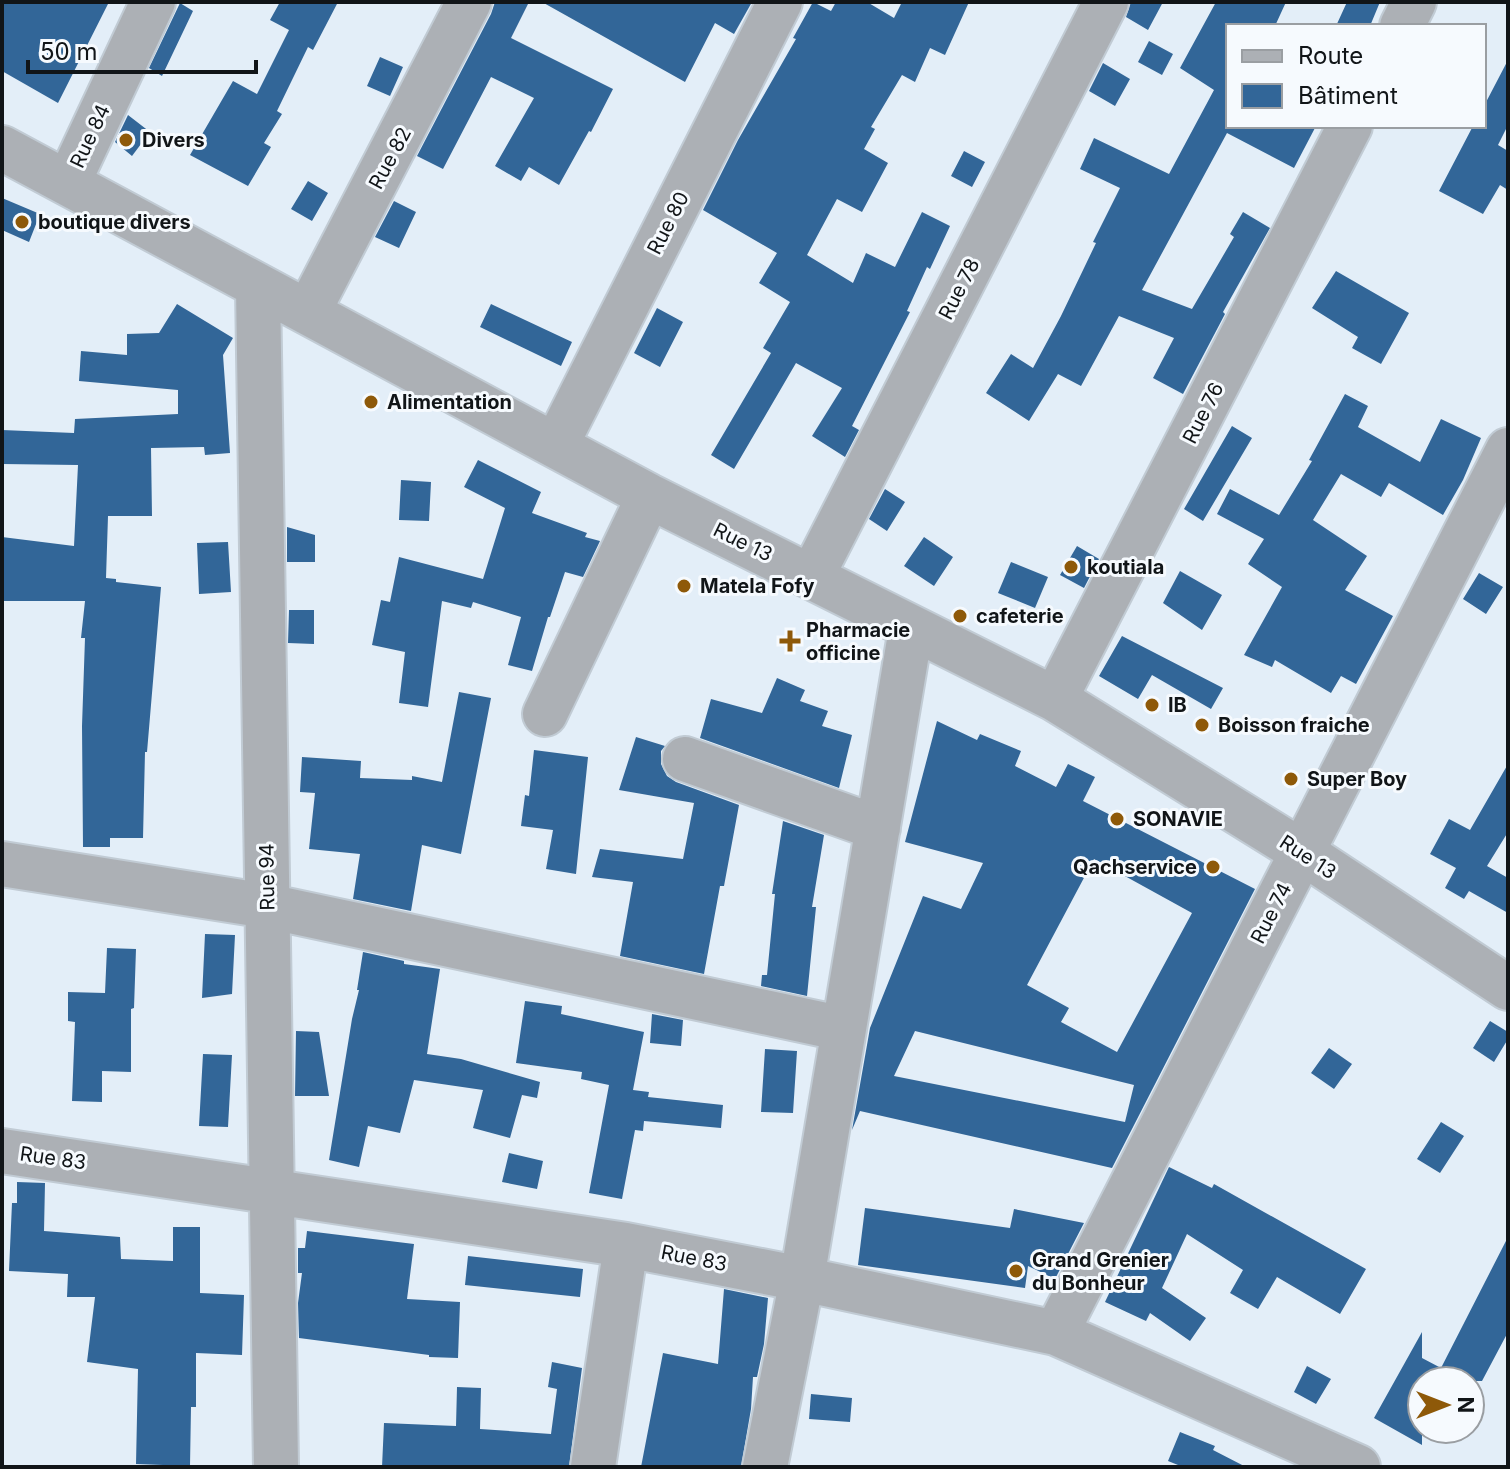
<svg xmlns="http://www.w3.org/2000/svg" width="1510" height="1469" viewBox="0 0 1510 1469" font-family="Inter,sans-serif">
  <style>
    .building { fill: #326698; fill-rule: evenodd }
    .lines { fill: none; stroke-linecap: round; stroke-linejoin: round }
    .minor-casing { stroke: #c1cbd4; stroke-width: 48 }
    .minor { stroke: #acb0b5; stroke-width: 44 }
    .poi-dot { fill: #8e5909; stroke: #f6fafe; stroke-width: 3 }
    .labels { text-anchor: middle; stroke-width: 6; stroke-linejoin: round; paint-order: stroke }
    .street-label { font-size: 20px; fill: #111518; stroke: #f6fafe }
    .poi-label { font-size: 20px; font-weight: bold; fill: #111518; stroke: #f6fafe; text-anchor: start }
  </style>
  <rect width="100%" height="100%" fill="#e3eef8"/>
  <path class="building" d="M2,2H109L58,103L2,71Z
    M280,2H338L313,50L308,47L277,111L282,114L264,143L271,147L248,186L190,155L233,81L257,94L289,30L270,20Z
    M495,2H529L511,38L613,89L591,132L589,131L559,185L529,167L521,181L495,166L534,98L491,77L443,169L417,156L491,14Z
    M542,2H752L734,34L715,23L685,82Z
    M813,2L831,11L836,2H867L894,18L902,2H969L945,55L930,48L915,82L902,75L871,127L875,129L864,149L888,163L862,212L837,199L807,255L853,283L866,253L895,267L922,212L950,226L930,269L927,267L907,311L910,312L852,426L859,430L845,457L812,436L842,388L796,363L734,469L711,455L771,353L763,348L790,302L759,283L777,253L703,210L738,140L796,39L793,38Z
    M1131,2H1163L1148,30L1126,17Z
    M1216,2H1286L1275,26H1228V126H1316L1294,168L1227,133L1142,290L1192,309L1234,237L1230,234L1243,212L1270,228L1223,312L1225,314L1183,394L1153,378L1174,338L1119,316L1081,386L1058,374L1029,421L986,393L1011,354L1033,368L1061,316L1096,243L1093,242L1120,188L1080,169L1094,138L1169,174L1214,90L1180,68Z
    M1347,2H1380L1370,26H1336Z
    M180,3L193,11L162,76L149,68Z
    M1149,41L1173,54L1162,75L1138,62Z
    M380,57L403,67L390,96L367,86Z
    M1508,60V125L1498,145L1508,151V190L1500,185L1483,214L1439,191L1473,126H1484V106Z
    M1103,63L1130,79L1115,106L1089,91Z
    M128,115L150,132L132,156L115,142Z
    M964,151L985,162L972,187L951,176Z
    M308,181L328,193L312,221L291,209Z
    M2,198L40,214L29,242L2,230Z
    M394,201L416,212L399,248L375,237Z
    M1336,271L1409,313L1381,364L1352,348L1358,337L1312,308Z
    M177,304L233,338L223,355L230,453L205,455L204,447L151,448L152,516H108L106,578L116,579V582L161,587L147,752H145L143,838H110V847H83L82,726L85,638H81L85,601H2V537L74,546L78,465L2,464V430L74,433L75,419L178,414V390L79,381L81,351L127,355V334L159,333Z
    M491,304L572,342L561,366L480,327Z
    M657,308L683,322L660,367L634,353Z
    M1345,394L1368,406L1358,427L1420,462L1441,419L1481,438L1463,480L1443,515L1389,483L1381,497L1341,474L1313,520L1367,556L1345,590L1393,616L1356,684L1341,676L1331,693L1275,660L1272,667L1244,655L1282,587L1248,564L1264,539L1217,514L1230,489L1279,515L1312,461L1309,460Z
    M1232,426L1252,438L1203,521L1184,509Z
    M478,460L541,492L532,513L587,533L585,537L600,541L583,577L565,572L550,617H548L532,671L508,665L521,617L473,602L471,608L442,601L428,707L399,703L405,652L372,645L381,600L390,602L399,557L483,579L505,508L464,487Z
    M401,480L431,482L429,521L399,520Z
    M885,489L905,502L887,531L869,519Z
    M287,527L315,535V562H287Z
    M924,537L953,557L934,586L904,566Z
    M228,542L231,592L199,594L197,543Z
    M1077,546L1099,559L1084,588L1060,575Z
    M1011,562L1048,577L1035,608L998,593Z
    M1180,571L1222,595L1202,630L1163,603Z
    M1479,573L1503,587L1486,614L1463,599Z
    M289,610H314V644L288,643Z
    M1122,636L1223,688L1211,709L1152,675L1138,699L1099,676Z
    M777,678L805,690L800,701L828,711L822,726L852,735L839,788L700,738L711,699L762,713Z
    M459,692L491,698L461,854L422,845L411,911L353,899L360,854L309,849L315,793L300,792L302,757L361,761L360,778L412,780V776L442,782Z
    M937,721L977,740L980,734L1021,751L1015,766L1056,787L1068,764L1095,777L1083,801L1255,889L1112,1168L860,1111L852,1130L870,1028L923,896L961,909L983,863L905,842ZM1094,859L1192,913L1117,1052L1061,1022L1069,1008L1027,985ZM915,1031L1134,1085L1125,1122L894,1076Z
    M636,737L665,746L661,751V764L667,776L676,782L739,805L724,886H720L704,974L620,956L633,882L592,877L600,849L683,859L694,803L619,790Z
    M534,750L588,757L576,874L546,869L553,830L521,826L525,795L529,796Z
    M1508,764V832L1487,866L1508,878V913L1469,891L1464,899L1445,888L1456,868L1430,854L1449,819L1470,830Z
    M783,821L824,835L812,907H816L807,996L761,986L762,975H767L775,894H772Z
    M205,934L235,935L232,994L202,998Z
    M107,948L136,949L134,1008L131,1009V1072L102,1071V1102L72,1101L75,1022L68,1021V992L105,993Z
    M363,952L404,961V964L440,969L427,1054L461,1059L540,1082L537,1098L522,1095L510,1138L473,1128L483,1090L414,1080L400,1133L368,1126L359,1167L329,1160L352,1019L359,990H357Z
    M525,1001L562,1006L561,1014L644,1032L633,1090L649,1092L648,1097L723,1105L721,1128L644,1121L643,1131L635,1130L622,1199L589,1193L609,1085L581,1079L582,1072L516,1063Z
    M652,1014L683,1020L681,1046L650,1043Z
    M1490,1021L1508,1032V1039L1494,1062L1473,1048Z
    M296,1031L319,1032L329,1096H295Z
    M1329,1048L1352,1064L1334,1089L1311,1073Z
    M765,1049L797,1051L793,1113L761,1112Z
    M203,1054L232,1055L228,1127L199,1126Z
    M1441,1122L1464,1136L1440,1173L1417,1159Z
    M509,1153L543,1161L537,1189L502,1182Z
    M1169,1167L1212,1188L1214,1184L1366,1269L1340,1314L1277,1277L1258,1309L1230,1293L1243,1270L1187,1234L1162,1288L1206,1318L1190,1341L1150,1313L1146,1321L1105,1302Z
    M17,1182L45,1183L44,1231L120,1237L121,1259L173,1261V1227H200V1293L244,1295L242,1355L196,1353V1407H191L190,1466L136,1464L138,1369L87,1362L95,1297H67L68,1274L9,1271L12,1203H17Z
    M865,1208L1010,1228L1014,1209L1084,1223L1055,1279L1028,1266L1025,1288L858,1265Z
    M307,1231L414,1244L407,1299L460,1302L458,1358L429,1357V1355L299,1338L298,1303L302,1273H298V1248H305Z
    M1508,1237V1332L1482,1381H1422V1445L1374,1418L1422,1332V1358L1441,1368Z
    M468,1256L583,1269L580,1297L465,1285Z
    M724,1289L768,1298L764,1344L757,1377H753L751,1409L741,1467H641L663,1353L718,1364Z
    M552,1362L582,1368L569,1467H382L384,1423L456,1426L457,1387L481,1388L480,1429L551,1434L557,1389L548,1387Z
    M1307,1366L1331,1379L1316,1404L1294,1392Z
    M811,1394L852,1398L850,1422L809,1419Z
    M1180,1432L1215,1446L1213,1450L1246,1467H1183L1168,1461Z"/>
  <g class="lines">
    <defs>
      <path id="minor" d="M1402,26L1414,2
        M2,148L649,496L1055,699L1302,852L1508,988
        M68,183L153,2
        M258,287L276,1467
        M308,312L469,2
        M556,445L780,2
        M812,576L1106,2
        M1055,699L1350,126
        M545,714L649,496
        M685,759L878,828
        M2,864L267,906L844,1029
        M2,1151L626,1245L802,1279L1056,1333L1358,1467
        M1056,1333L1508,450
        M593,1467L626,1245
        M765,1467L802,1279L911,629"/>
    </defs>
    <use href="#minor" class="minor-casing"/>
    <use href="#minor" class="minor"/>
  </g>
  <g class="poi-dot">
    <circle cx="126" cy="140" r="8"/>
    <circle cx="22" cy="222" r="8"/>
    <circle cx="371" cy="402" r="8"/>
    <circle cx="1071" cy="567" r="8"/>
    <circle cx="684" cy="586" r="8"/>
    <circle cx="960" cy="616" r="8"/>
    <path d="M786 629h8v8h8v8h-8v8h-8v-8h-8v-8h8z"/>
    <circle cx="1152" cy="705" r="8"/>
    <circle cx="1202" cy="725" r="8"/>
    <circle cx="1291" cy="779" r="8"/>
    <circle cx="1117" cy="819" r="8"/>
    <circle cx="1213" cy="867" r="8"/>
    <circle cx="1016" cy="1271" r="8"/>
  </g>
  <g class="labels">
    <g class="street-label">
      <text transform="translate(90 136) rotate(-65)" y="7">Rue 84</text>
      <text transform="translate(390 158) rotate(-62)" y="7">Rue 82</text>
      <text transform="translate(668 223) rotate(-63)" y="7">Rue 80</text>
      <text transform="translate(959 289) rotate(-63)" y="7">Rue 78</text>
      <text transform="translate(1203 413) rotate(-63)" y="7">Rue 76</text>
      <text transform="translate(743 542) rotate(26)" y="7">Rue 13</text>
      <text transform="translate(1308 857) rotate(33)" y="7">Rue 13</text>
      <text transform="translate(267 877) rotate(-91)" y="7">Rue 94</text>
      <text transform="translate(1271 913) rotate(-63)" y="7">Rue 74</text>
      <text transform="translate(53 1158) rotate(8)" y="7">Rue 83</text>
      <text transform="translate(694 1258) rotate(11)" y="7">Rue 83</text>
    </g>
    <g class="poi-label">
      <text x="142" y="147">Divers</text>
      <text x="38" y="229">boutique divers</text>
      <text x="387" y="409">Alimentation</text>
      <text x="1087" y="574">koutiala</text>
      <text x="700" y="593">Matela Fofy</text>
      <text x="976" y="623">cafeterie</text>
      <text x="806" y="637">Pharmacie<tspan x="806" dy="23">officine</tspan></text>
      <text x="1168" y="712">IB</text>
      <text x="1218" y="732">Boisson fraiche</text>
      <text x="1307" y="786">Super Boy</text>
      <text x="1133" y="826">SONAVIE</text>
      <text x="1197" y="874" text-anchor="end">Qachservice</text>
      <text x="1032" y="1267">Grand Grenier<tspan x="1032" dy="23">du Bonheur</tspan></text>
    </g>
  </g>
  <rect width="1510" height="1469" fill="none" stroke="#111518" stroke-width="8"/>
  <rect x="1226" y="24" width="260" height="104" fill="#f6fafe" stroke="#9a9ea2" stroke-width="2"/>
  <rect x="1242" y="50" width="40" height="12" fill="#acb0b5" stroke="#9a9ea2" stroke-width="2"/>
  <text x="1298" y="64" font-size="24" fill="#111518">Route</text>
  <rect x="1242" y="84" width="40" height="24" fill="#326698" stroke="#9a9ea2" stroke-width="2"/>
  <text x="1298" y="104" font-size="24" fill="#111518">Bâtiment</text>
  <g transform="translate(1446 1405) rotate(90)"><circle r="38" fill="#f6fafe" stroke="#9a9ea2" stroke-width="2"/>
  <path d="M0-6L14 30L0 20L-14 30Z" fill="#8e5909"/>
  <text y="-12" font-size="22" font-weight="bold" text-anchor="middle" fill="#111518">N</text>
  </g>
  <path d="M28 60v12h228v-12" fill="none" stroke="#111518" stroke-width="4"/>
  <text x="40" y="60" font-size="24" fill="#111518" stroke="#f6fafe" stroke-width="6" paint-order="stroke">50 m</text>
</svg>
